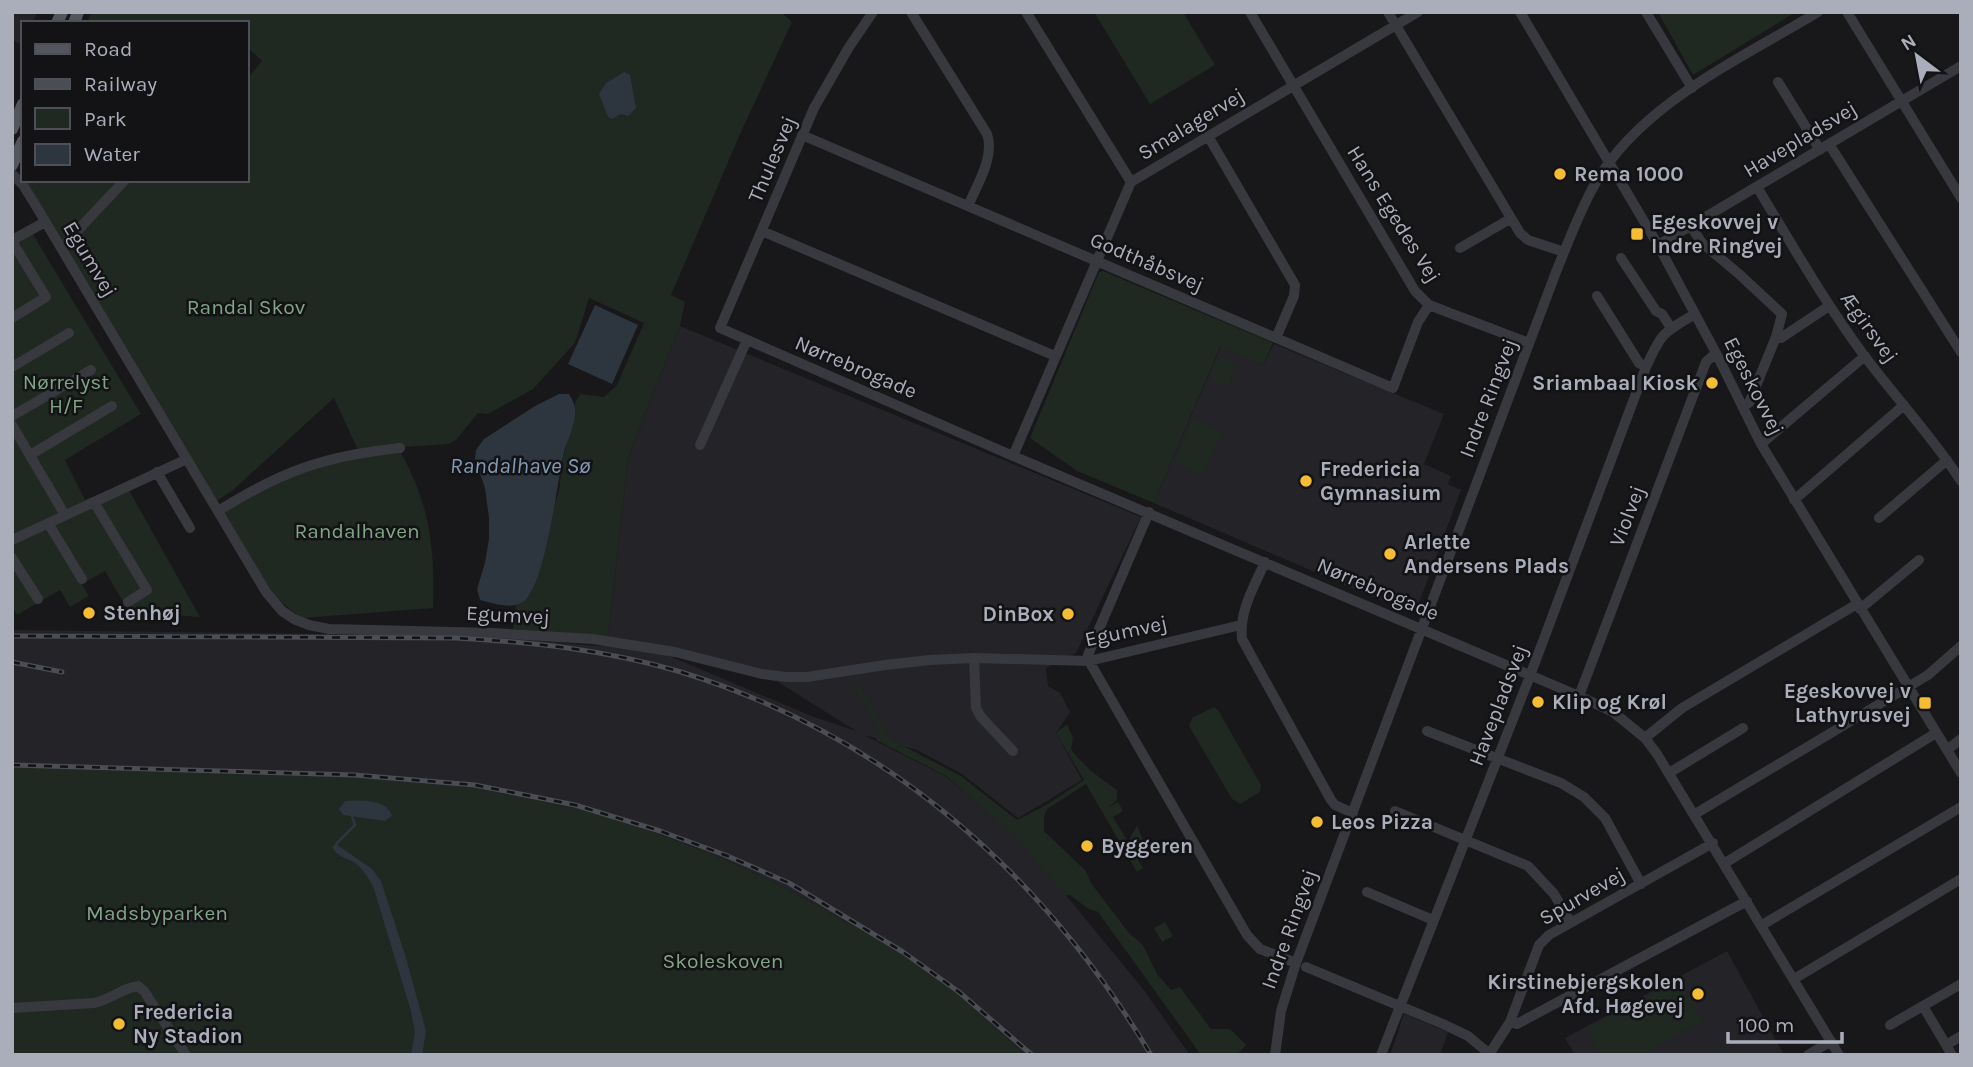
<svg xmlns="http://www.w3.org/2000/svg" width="1973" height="1067" viewBox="0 0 1973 1067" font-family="Karla,sans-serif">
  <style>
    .built { fill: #242327; fill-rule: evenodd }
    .green { fill: #1f2821 }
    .water { fill: #2d363e }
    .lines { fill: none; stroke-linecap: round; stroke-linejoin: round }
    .stream { stroke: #2d363e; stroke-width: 2.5 }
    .minor { stroke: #38393f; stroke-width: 10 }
    .major { stroke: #54565e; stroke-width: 12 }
    .rail-casing { stroke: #4b4d54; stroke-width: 5 }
    .rail { stroke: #131215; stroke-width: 2.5; stroke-dasharray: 8; stroke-linecap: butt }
    .poi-dot { fill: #f5bd34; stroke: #131215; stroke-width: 2.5 }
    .labels { text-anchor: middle; stroke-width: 5; stroke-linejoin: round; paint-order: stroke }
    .street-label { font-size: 21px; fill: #aaaeba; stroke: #131215 }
    .poi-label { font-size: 21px; font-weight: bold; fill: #aaaeba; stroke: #131215; text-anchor: start }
    .park-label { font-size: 21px; fill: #80a584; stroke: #131215 }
    .water-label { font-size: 23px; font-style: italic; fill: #809ab5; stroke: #131215 }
  </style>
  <rect width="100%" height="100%" fill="#18171a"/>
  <path class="built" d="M12,12H38L32,23H23V40L20,44L12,40Z
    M680,326L1141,517L1076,653L1046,668L1048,686L1060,693L1070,712L1056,733L1082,780L1018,818L962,774L917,750L864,735L945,776L1015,833L1143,989L1190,1055H1025L958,994L902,953L780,885L716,856L651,831L576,808L501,793L12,770V630L484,636L596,646L611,645L608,637L628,458ZM667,655L778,682L856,731L814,717Z
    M1274,344L1444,414L1424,464L1451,476L1448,484L1461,490L1416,611L1410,613L1154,503L1221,346L1263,365Z
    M1727,951L1784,1055H1575L1565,1038Z
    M1404,1014L1448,1032L1440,1055H1390Z"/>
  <path class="green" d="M91,12H781L792,22L741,132L671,295L685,302L680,326L628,458L608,637L513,629L516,605L522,603L559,491L563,457L575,414V403L580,394L604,397L617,385L644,323L589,298L575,343L533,389L488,414L478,413L456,440L449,444L358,450L334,398L232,491L216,501L65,248L130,180H247V79L262,61L247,47V23H87Z
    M1094,12H1183L1215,65L1150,104Z
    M1658,12H1796L1693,75Z
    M25,180H119L66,238H60Z
    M28,226L141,414L65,460L85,500L125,483L200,617L129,612L105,571L82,584L89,596L70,607L60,590L17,615L12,606V237Z
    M1103,271L1273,343L1263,365L1220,347L1154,503L1077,471L1030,438L1099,272Z
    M1219,356L1237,364L1228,387L1209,379Z
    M1193,419L1222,432L1203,475L1174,462Z
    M401,453C430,505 435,549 433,608L303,618C264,597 245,549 222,512L254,491L320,466L372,455Z
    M859,684L892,740L961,776L1017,820L1048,804L1084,780L1056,733L1067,724L1073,738L1071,749C1084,767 1099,777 1117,790V800L1109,807L1118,802L1123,811L1113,817L1128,842L1137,825L1145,845L1153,852L1151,854L1142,849L1133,851L1143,868L1137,872L1086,784L1047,809L1044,817V831L1086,871L1091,883L1129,933L1143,945L1157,974L1171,990L1180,987L1211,1029H1230L1246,1045L1237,1055H1201L1098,912L1087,908L1070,895L1065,896L1013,834L946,776L876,740L879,727L853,686Z
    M1214,707L1218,710L1261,785L1260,792L1240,804L1232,799L1189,726L1192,718Z
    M12,767L355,777L475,788L576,808L651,831L716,856L780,885L902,953L958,994L1025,1055H12Z
    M1165,922L1173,936L1162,942L1154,928Z
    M1679,979L1702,1021L1641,1055H1601L1587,1029Z"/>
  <path class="water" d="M624,72L630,75L636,108L628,116L621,114L612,119L608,117L599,94L606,83Z
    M595,305L638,325L612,384L568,364Z
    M559,394H569C573,401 576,406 575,414C574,429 566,442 563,456C557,485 545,586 523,602C511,610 493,603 480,600L477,589L485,563L489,539V518L485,488L475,459L476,450L484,439L535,406Z
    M345,801C360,800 387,799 392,816L385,821L343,815L339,809Z
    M336,844L372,869L381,881L406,958L426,1031L422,1055H411L415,1032L411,1011L373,886C368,878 363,869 355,863C346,857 338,858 332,847Z"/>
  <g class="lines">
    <path class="stream" d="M337,846L336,844L355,825L352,816"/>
    <path class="minor" d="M873,12L849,47L814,108L720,328L1013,456L1579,696L1613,712L1645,738L1657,754L1839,1055
      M911,12L987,134C995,157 977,185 968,206
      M1026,12L1131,182
      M1250,12L1415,291L1429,305L1529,343
      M1388,12L1520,233L1528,240L1564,252
      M1520,12L1658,245L1716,353L1761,444L1961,773
      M1646,12L1692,88
      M1847,12L1961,198
      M1778,82L1820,150
      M802,135L1393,388L1418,322L1429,305
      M1208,136L1295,285L1294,296L1276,338
      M1829,144L1961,352
      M12,174L23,185L39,211L266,592L282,611L294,619L309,625L329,629L493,633L593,639L675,652L762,674L786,677H807L885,665L930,660L974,658L1089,661L1241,625
      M1757,187C1791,243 1824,301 1863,354C1895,397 1932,436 1961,481
      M1690,225L1702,243L1739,274L1782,314L1776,337L1749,403L1742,406
      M762,231L1055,356
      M1658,245L1961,66
      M61,248L125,180
      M1460,248L1510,219
      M1621,258L1656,311L1662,314L1671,328
      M1597,296L1639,363L1646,367
      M12,318L46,297L13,243L16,238L45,222
      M1776,337L1781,338L1829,306
      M12,367L69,333
      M12,416L91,370
      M12,425L65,515
      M1761,444L1865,356
      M700,445L747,340
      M30,455L112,406
      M1013,456L1131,182L1418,12
      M157,472L190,528
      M1794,500L1904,405
      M94,502L147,590L128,602
      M218,511C282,471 324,456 400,448
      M1879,518L1947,460
      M48,523L82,579
      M12,540L187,459
      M12,558L38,599
      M1265,562C1254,587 1239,611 1242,639L1331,800L1335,805L1353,813
      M1860,609L1919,560
      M974,658L976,708L981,717L1013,751
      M1089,661L1247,935L1260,949L1296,963
      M1089,661L1088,655L1149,512
      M1579,696L1706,362L1716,353
      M1427,731L1561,783L1584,797L1605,818L1641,884
      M1645,738L1682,708L1857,604
      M1947,750L1961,739
      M1669,773L1743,728
      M1395,811L1528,866L1554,894L1570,921
      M1695,814L1928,675L1961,646
      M1725,863L1936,733
      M1367,892L1433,920
      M1762,925L1961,807
      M1306,967L1443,1024L1468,1036L1491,1055
      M1794,979L1961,879
      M1923,1006L1952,1055
      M12,1008L94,1003C110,1000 122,988 138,986L144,991L186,1055
      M1510,1022L1517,1024L1747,901
      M1890,1025L1961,984
      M1946,1045L1961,1036
      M1490,1053L1510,1022L1539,945L1549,935L1713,843
      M1275,1055L1281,1011L1296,963L1556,272C1568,243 1579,212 1595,184C1640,104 1742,58 1818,12
      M1381,1055L1528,681L1646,367C1662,332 1663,333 1695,314
      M1808,1055L1831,1041"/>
    <path class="major" d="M57,23L62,12
      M74,23L78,12
      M12,129L23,104
      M12,165L23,141"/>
    <defs>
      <path id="rail" d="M12,636L456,638C532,642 607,650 681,672C886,735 1042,872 1151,1055
        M12,662L62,672
        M12,765L355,775L475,785L575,805L660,831L725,855L789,883L903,952L959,992L1032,1055"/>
    </defs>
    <use href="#rail" class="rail-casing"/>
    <use href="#rail" class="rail"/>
  </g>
  <g class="poi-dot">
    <circle cx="1560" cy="174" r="7"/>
    <rect x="1630" y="227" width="14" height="14" rx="3.5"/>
    <circle cx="1712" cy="383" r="7"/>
    <circle cx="1306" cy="481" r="7"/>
    <circle cx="1390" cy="554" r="7"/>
    <circle cx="89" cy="613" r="7"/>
    <circle cx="1068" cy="614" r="7"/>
    <circle cx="1538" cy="702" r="7"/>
    <rect x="1918" y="696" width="14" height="14" rx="3.5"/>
    <circle cx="1317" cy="822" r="7"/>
    <circle cx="1087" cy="846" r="7"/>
    <circle cx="1698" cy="994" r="7"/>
    <circle cx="119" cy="1024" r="7"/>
  </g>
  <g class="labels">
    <g class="street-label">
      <text transform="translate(1191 124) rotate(-31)" y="7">Smalagervej</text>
      <text transform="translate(1800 139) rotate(-31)" y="7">Havepladsvej</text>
      <text transform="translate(772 159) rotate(-67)" y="7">Thulesvej</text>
      <text transform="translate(1394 214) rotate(58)" y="7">Hans Egedes Vej</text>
      <text transform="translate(90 259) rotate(59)" y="7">Egumvej</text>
      <text transform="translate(1147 262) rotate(23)" y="7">Godthåbsvej</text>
      <text transform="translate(1869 327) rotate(54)" y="7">Ægirsvej</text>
      <text transform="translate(856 367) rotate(23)" y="7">Nørrebrogade</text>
      <text transform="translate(1754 386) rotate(63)" y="7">Egeskovvej</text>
      <text transform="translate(1488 398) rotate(-69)" y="7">Indre Ringvej</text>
      <text transform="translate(1627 516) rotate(-69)" y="7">Violvej</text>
      <text transform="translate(1378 589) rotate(23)" y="7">Nørrebrogade</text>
      <text transform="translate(508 615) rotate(3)" y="7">Egumvej</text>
      <text transform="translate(1126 631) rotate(-12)" y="7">Egumvej</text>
      <text transform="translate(1498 705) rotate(-69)" y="7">Havepladsvej</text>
      <text transform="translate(1582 896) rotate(-30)" y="7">Spurvevej</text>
      <text transform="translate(1289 929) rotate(-70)" y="7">Indre Ringvej</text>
    </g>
    <g class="poi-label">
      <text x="1574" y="181">Rema 1000</text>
      <text x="1651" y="229">Egeskovvej v<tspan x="1651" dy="24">Indre Ringvej</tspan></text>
      <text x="1698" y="390" text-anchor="end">Sriambaal Kiosk</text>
      <text x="1320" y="476">Fredericia<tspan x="1320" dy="24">Gymnasium</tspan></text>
      <text x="1404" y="549">Arlette<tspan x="1404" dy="24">Andersens Plads</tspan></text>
      <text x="103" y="620">Stenhøj</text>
      <text x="1054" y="621" text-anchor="end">DinBox</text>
      <text x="1911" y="698" text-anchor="end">Egeskovvej v<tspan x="1911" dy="24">Lathyrusvej</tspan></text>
      <text x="1552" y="709">Klip og Krøl</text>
      <text x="1331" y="829">Leos Pizza</text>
      <text x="1101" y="853">Byggeren</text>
      <text x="1684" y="989" text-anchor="end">Kirstinebjergskolen<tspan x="1684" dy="24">Afd. Høgevej</tspan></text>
      <text x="133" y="1019">Fredericia<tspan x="133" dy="24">Ny Stadion</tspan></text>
    </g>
    <g class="park-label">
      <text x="246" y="314">Randal Skov</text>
      <text x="66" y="389">Nørrelyst<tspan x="66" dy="24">H/F</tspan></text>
      <text x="357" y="538">Randalhaven</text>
      <text x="157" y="920">Madsbyparken</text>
      <text x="723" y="968">Skoleskoven</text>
    </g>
    <g class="water-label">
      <text x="520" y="473">Randalhave Sø</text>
    </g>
  </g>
  <rect width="1973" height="1067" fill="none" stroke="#aaaeba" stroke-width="28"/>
  <rect x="21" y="21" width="228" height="161" fill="#131215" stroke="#4f5057" stroke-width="2"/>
  <rect x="35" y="44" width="35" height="10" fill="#54565e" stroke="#4f5057" stroke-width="2"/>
  <text x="84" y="56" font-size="21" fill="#aaaeba">Road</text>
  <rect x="35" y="79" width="35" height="10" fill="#4b4d54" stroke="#4f5057" stroke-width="2"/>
  <text x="84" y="91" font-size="21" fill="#aaaeba">Railway</text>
  <rect x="35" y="108" width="35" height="21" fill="#1f2821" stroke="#4f5057" stroke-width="2"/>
  <text x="84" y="126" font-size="21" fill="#aaaeba">Park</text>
  <rect x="35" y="144" width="35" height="21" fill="#2d363e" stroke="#4f5057" stroke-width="2"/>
  <text x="84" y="161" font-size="21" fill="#aaaeba">Water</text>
  <g transform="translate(1917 56) rotate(328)" stroke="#131215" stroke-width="5" paint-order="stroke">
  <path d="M0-5L12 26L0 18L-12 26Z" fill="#aaaeba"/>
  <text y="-10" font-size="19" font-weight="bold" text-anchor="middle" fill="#aaaeba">N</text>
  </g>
  <path d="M1728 1032v10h114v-10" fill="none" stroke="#aaaeba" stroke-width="3.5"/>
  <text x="1738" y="1032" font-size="21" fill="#aaaeba" stroke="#131215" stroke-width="5" paint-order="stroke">100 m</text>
</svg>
